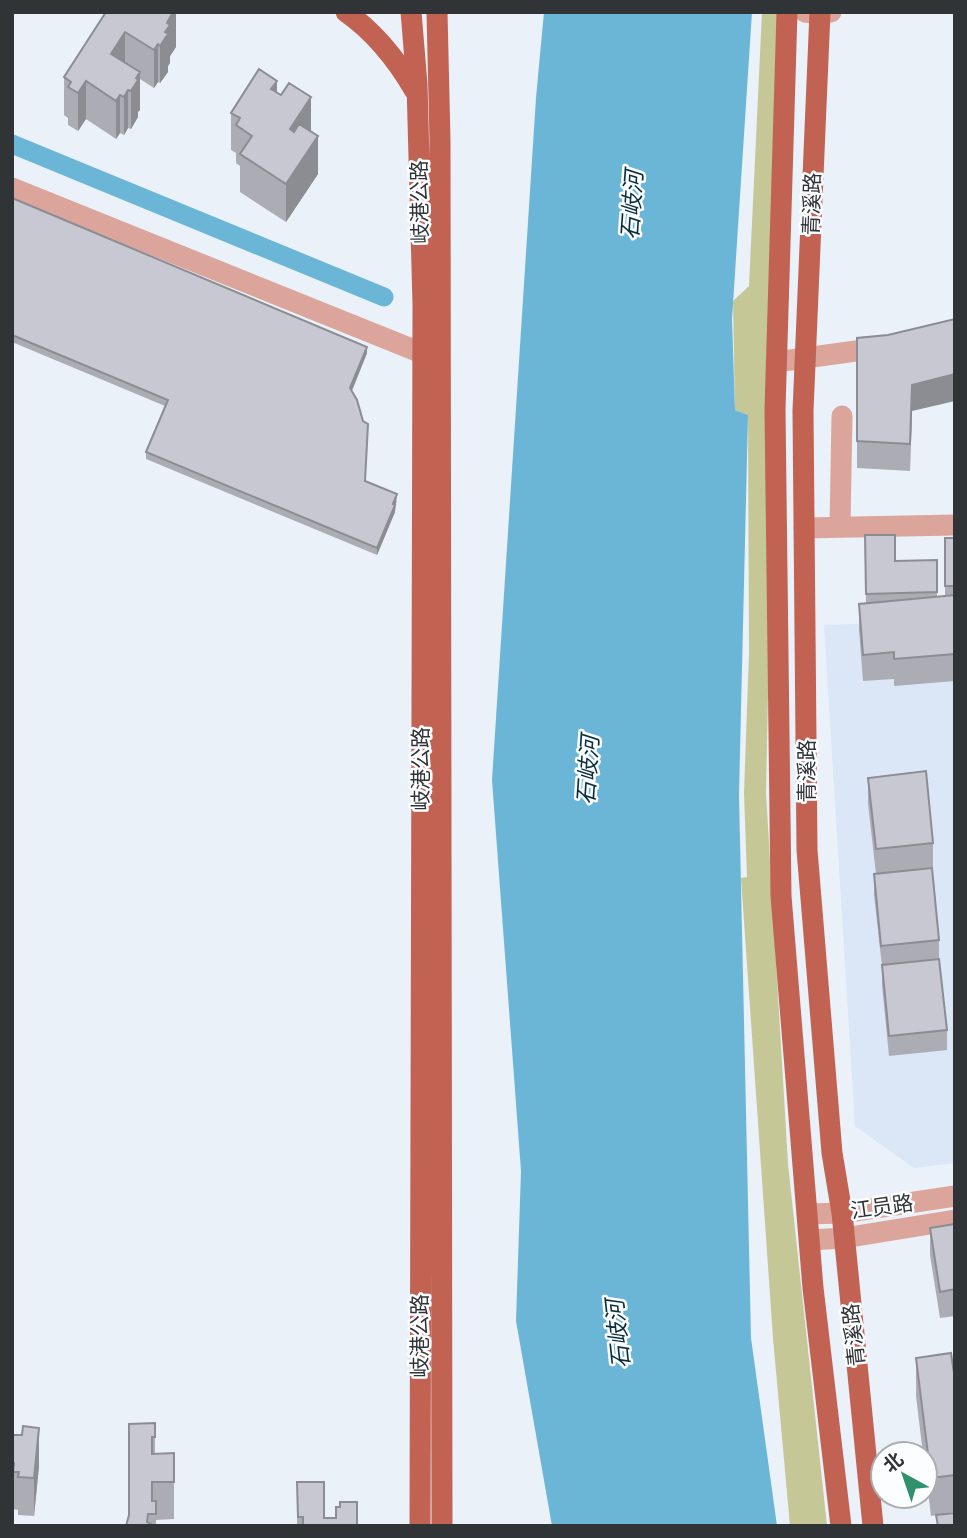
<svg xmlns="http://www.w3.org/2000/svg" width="967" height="1538" viewBox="0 0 967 1538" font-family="Signika,'Noto Sans SC',sans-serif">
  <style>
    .built { fill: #dbe7f6 }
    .green { fill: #c5c796 }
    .water { fill: #6bb6d6 }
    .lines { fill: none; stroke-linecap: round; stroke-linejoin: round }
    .canal { stroke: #6bb6d6; stroke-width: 19 }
    .minor { stroke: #dba59b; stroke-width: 21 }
    .major { stroke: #c26253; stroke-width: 21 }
    .wall { fill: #acacb5 }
    .shaded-wall { fill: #8c8c93 }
    .building { fill: #c8c8d2; stroke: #8c8c93; stroke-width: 2 }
    .labels { text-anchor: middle; stroke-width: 5; stroke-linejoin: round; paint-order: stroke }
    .street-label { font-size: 21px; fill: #313437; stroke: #fcfdff }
    .water-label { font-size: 23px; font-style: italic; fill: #0a2e3c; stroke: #fcfdff }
  </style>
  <rect width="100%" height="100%" fill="#eaf1f9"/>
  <path class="built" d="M955,620V1163L914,1168L855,1126L824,625Z"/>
  <path class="green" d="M762,12H782L766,793L788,1164L827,1526H790L773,1338L741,878L747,877L744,793L749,653L748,415L735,410L733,301L749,286Z"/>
  <path class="water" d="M544,12H752L732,319L735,410L748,415L739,795L751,1338L777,1526H552L516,1321L521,1171L492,780L536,98Z"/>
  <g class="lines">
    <path class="canal" d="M12,144L384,297"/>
    <path class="minor" d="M805,12L820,14L831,12
      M12,188L439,360
      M776,362L885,347
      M840,527L842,416
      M804,528L955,525
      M808,1214L842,1213L955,1196
      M810,1240L844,1238L955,1220"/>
    <path class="major" d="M346,12C376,33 397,60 415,91
      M411,12L417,84L423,304L420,1526
      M437,12L440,141L442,1526
      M787,12L775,410L781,896L813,1288L841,1526
      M820,12L803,411L807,850L832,1153L842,1213L873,1526"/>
  </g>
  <path class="wall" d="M106,12H176V47L170,56V63L168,66V72L160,83L158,82L154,88L140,79V110L138,112V117L131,129L128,128L124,135L120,133L116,139L86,119L78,131L68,125V118L64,115V77Z
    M277,92L311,131L318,174L286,222L240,192V166L236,163V153L231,150V113Z
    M12,198L367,353L352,391L365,481L397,501L395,505V512L377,555L146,459V452L165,406L12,342Z
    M888,335L912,411L910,471L857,468V338Z
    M865,535L895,561L937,560V597L945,596V538H955V681L894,686V679L863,681L859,630V604L866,603Z
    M868,778L933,843V869H932L939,940V959L947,1030V1050L889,1056L882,985V966L874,895V874H876L868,804Z
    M955,1224V1316L940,1318L930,1255V1228Z
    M916,1358L955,1380V1512L931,1516L925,1466V1454H923L916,1396Z
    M155,1423V1454L174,1453V1519L156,1520V1526H126Z
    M12,1435L39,1466L34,1516L18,1515V1510L13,1509V1500H12Z
    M297,1482L324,1518L357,1526H297Z"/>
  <path class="shaded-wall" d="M173,12H176V47L170,56V63L168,66V72L160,83V46L167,23Z
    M125,32V70L111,54Z
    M158,44V82L154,88V50Z
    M140,72V110L138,112V117L131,129V91L136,78Z
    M86,81V119L78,131V93Z
    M277,81V118L271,89Z
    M128,90V128L124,135V97Z
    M120,95V133L116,139V101Z
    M311,97V134L290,167V129Z
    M318,136V174L286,222V184Z
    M367,347V353L350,395V388Z
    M955,374V401L912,411L910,471L912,385Z
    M397,494L395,512L377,555V548Z
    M39,1428V1466L34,1516V1478Z"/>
  <path class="building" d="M106,12H173L167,23L170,25L165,32L168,34L160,46L158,44L154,50L125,32L111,54L140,72L136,78L138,80L131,91L128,90L124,97L120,95L116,101L86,81L78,93L68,87L71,82L64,77Z
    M259,69L277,81L271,89L281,95L289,83L311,97L290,129L294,132L299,124L318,136L286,184L240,154L252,136L236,125L240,118L231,113Z
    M12,198L367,347L350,388L357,400L363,421L368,424L365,481L397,494L393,504L395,505L377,548L146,452L168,400L12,335Z
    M955,319V374L912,385L910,444L857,441V338L888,335Z
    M865,535H895V561L937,560V592L866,594Z
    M945,538H955V586H945Z
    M955,595V654L894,659V652L863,655L859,604Z
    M926,771L933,843L876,849L868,778Z
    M932,868L939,940L881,946L874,874Z
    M939,959L947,1030L889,1036L882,965Z
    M955,1224V1289L940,1292L930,1228Z
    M951,1353L955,1380V1475L931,1478L916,1358Z
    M155,1423V1437H152V1454L174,1453V1482H152V1501H156V1514H148L147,1522L154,1526H126L129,1515V1424Z
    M23,1426L39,1428L34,1478L18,1477L19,1472H13L14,1463L12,1462V1435H22Z
    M297,1482H324V1518H336V1507H340V1502H357V1526H303V1517H298Z
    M955,1513V1526H938L936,1515Z"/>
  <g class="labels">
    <g class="street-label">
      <text transform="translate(420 202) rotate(-91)" y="7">岐港公路</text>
      <text transform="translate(812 204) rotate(-88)" y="7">青溪路</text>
      <text transform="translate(421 769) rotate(-90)" y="7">岐港公路</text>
      <text transform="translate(807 771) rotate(-90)" y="7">青溪路</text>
      <text transform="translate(882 1207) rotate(-8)" y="7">江员路</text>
      <text transform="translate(854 1335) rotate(-96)" y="7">青溪路</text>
      <text transform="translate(420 1336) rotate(-90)" y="7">岐港公路</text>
    </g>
    <g class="water-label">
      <text transform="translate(632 205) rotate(-86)" y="8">石岐河</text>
      <text transform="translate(588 770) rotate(-86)" y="8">石岐河</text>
      <text transform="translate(618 1334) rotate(-96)" y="8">石岐河</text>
    </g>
  </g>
  <rect width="967" height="1538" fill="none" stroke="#313437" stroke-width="28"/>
  <g transform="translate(904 1475) rotate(320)"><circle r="33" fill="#fcfdff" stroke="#abadaf" stroke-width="2"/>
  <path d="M0-5L12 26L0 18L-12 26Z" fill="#30926c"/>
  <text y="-10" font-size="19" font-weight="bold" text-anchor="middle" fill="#313437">北</text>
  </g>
</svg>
